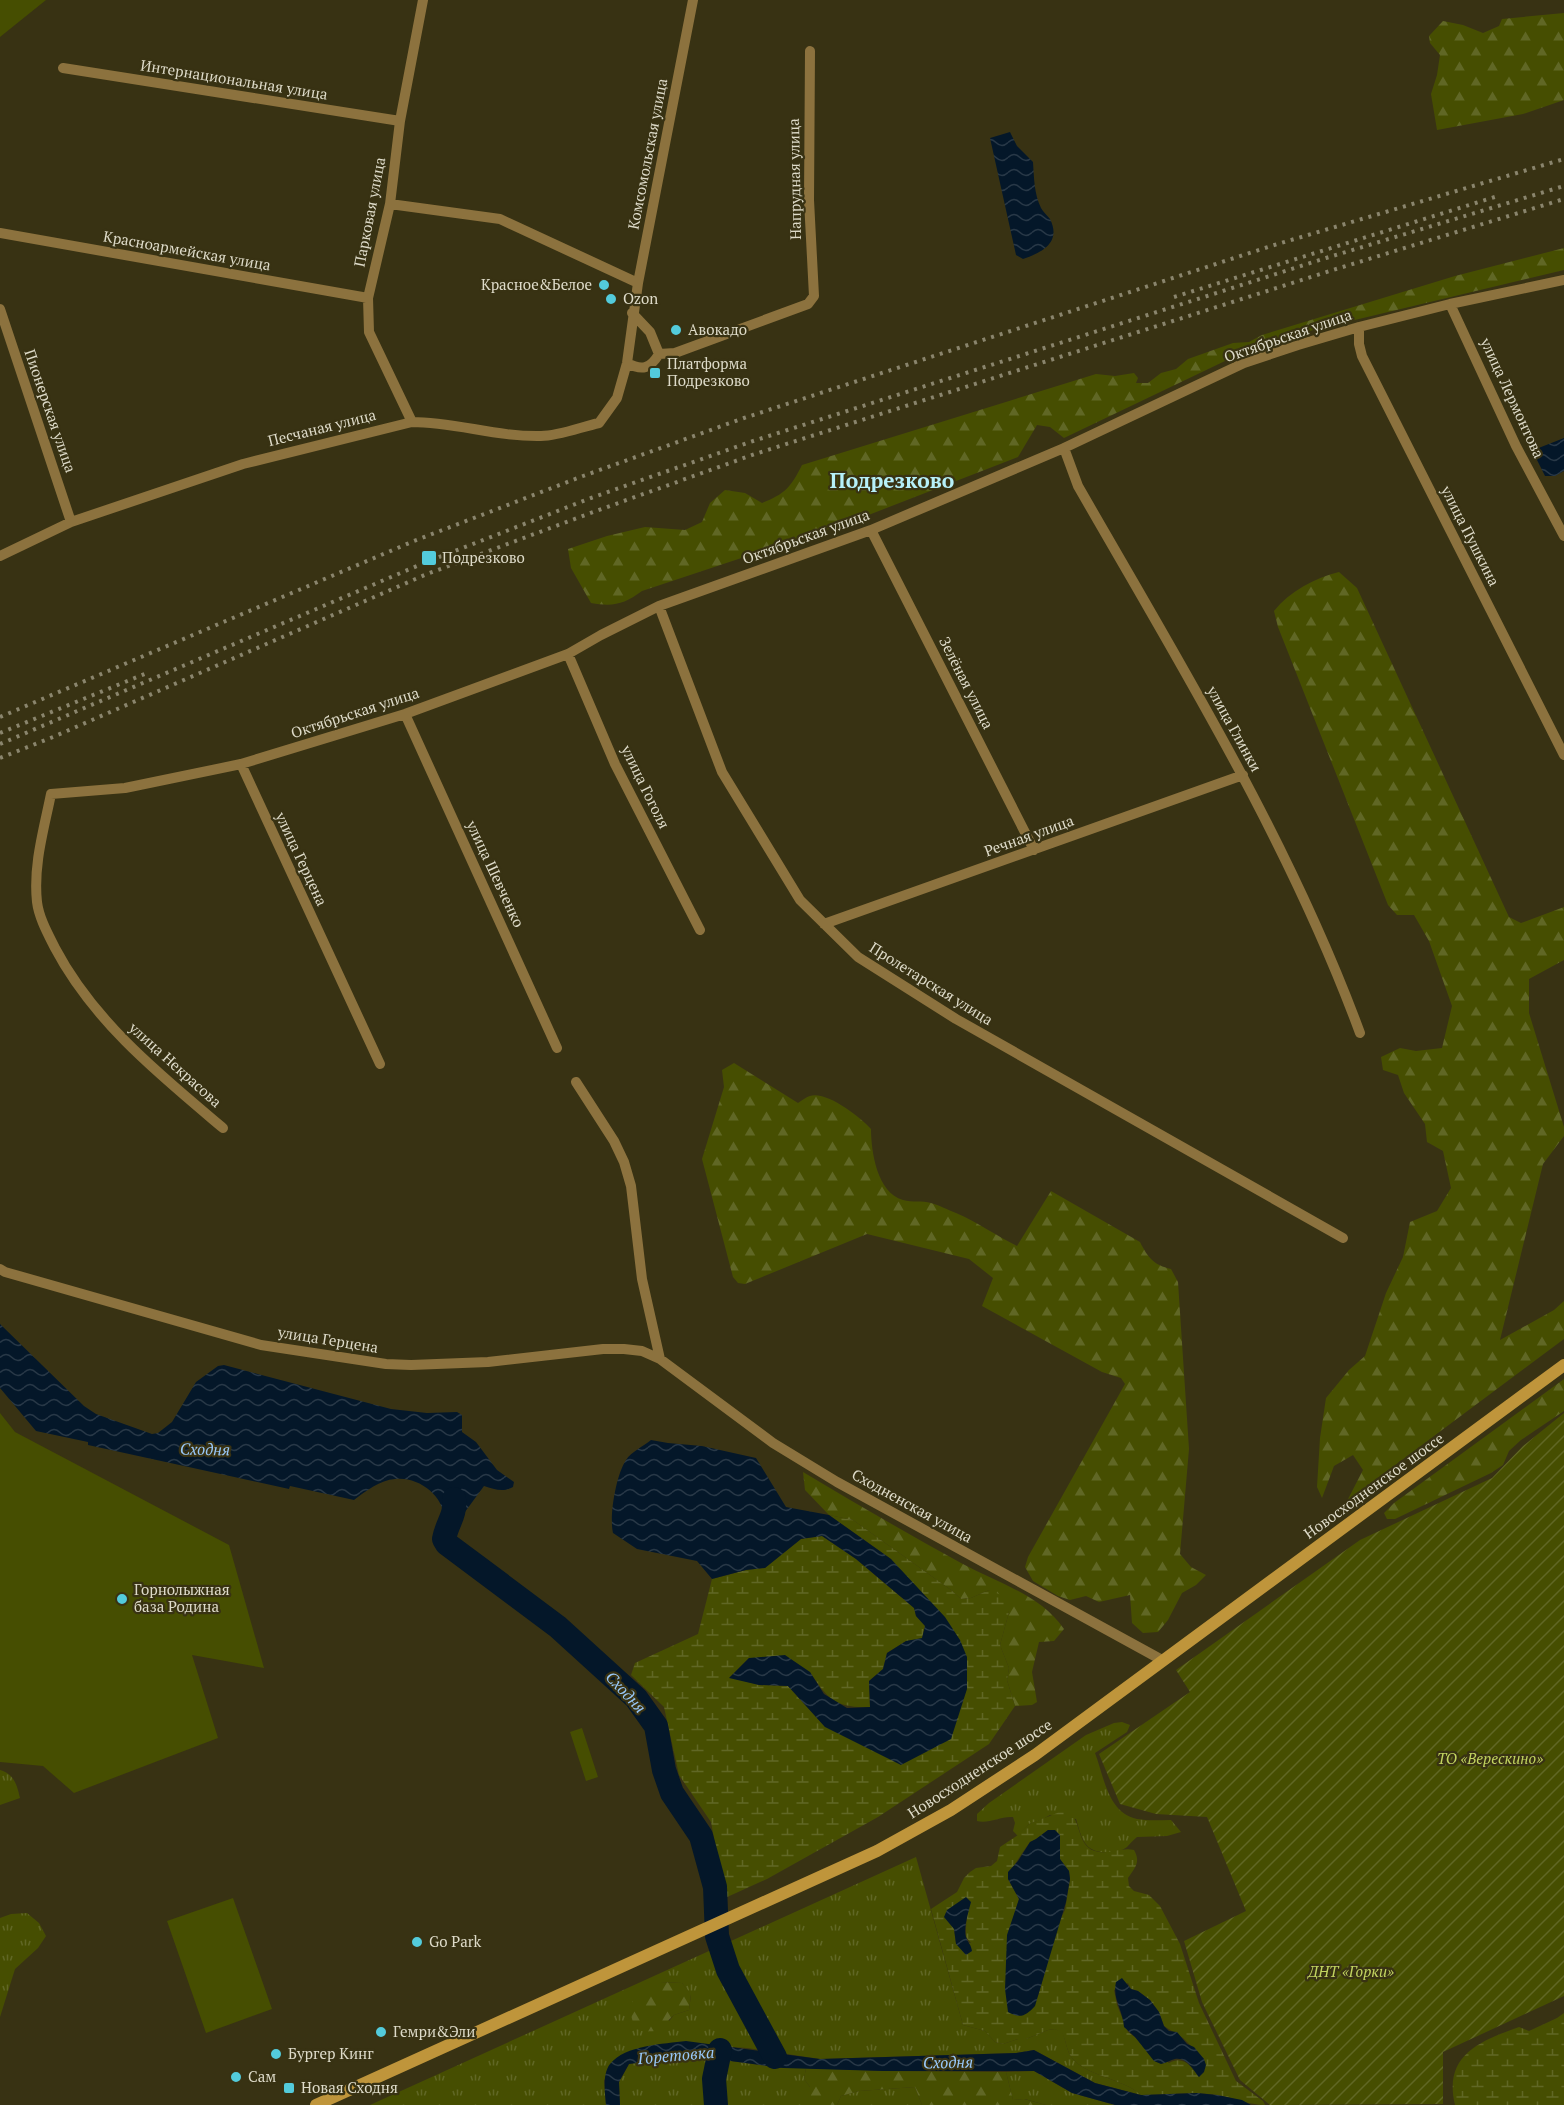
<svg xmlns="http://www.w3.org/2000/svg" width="1564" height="2105" viewBox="0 0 1564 2105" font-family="'PT Serif',serif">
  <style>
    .grass { fill: url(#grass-tufts); fill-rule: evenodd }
    .forest { fill: url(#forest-firs) }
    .wetland { fill: url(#wetland-marsh); fill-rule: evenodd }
    .park { fill: #464e01 }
    .garden { fill: url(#garden-furrows) }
    .water { fill: url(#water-waves) }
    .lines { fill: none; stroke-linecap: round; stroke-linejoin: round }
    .river { stroke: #041729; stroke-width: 24 }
    .minor { stroke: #8c723e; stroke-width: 10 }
    .secondary { stroke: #bf953b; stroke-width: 12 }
    .rail { stroke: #8a856d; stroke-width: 4; stroke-dasharray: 3 6; stroke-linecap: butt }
    .poi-dot { fill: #53cbdb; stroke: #383213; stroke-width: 2 }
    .labels { text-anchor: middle; stroke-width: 4.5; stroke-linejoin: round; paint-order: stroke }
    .street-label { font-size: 15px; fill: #dedbc9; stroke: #383213 }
    .poi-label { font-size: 15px; fill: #dedbc9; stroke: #383213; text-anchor: start }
    .park-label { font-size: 15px; font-style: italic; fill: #c2d460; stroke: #383213 }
    .water-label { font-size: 16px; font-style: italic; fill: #98c8f9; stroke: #383213 }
    .district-label { font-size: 21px; font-weight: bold; fill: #b6f0f9; stroke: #383213 }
  </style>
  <defs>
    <pattern id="grass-tufts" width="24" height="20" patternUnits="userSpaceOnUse" patternTransform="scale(1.5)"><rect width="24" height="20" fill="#464e01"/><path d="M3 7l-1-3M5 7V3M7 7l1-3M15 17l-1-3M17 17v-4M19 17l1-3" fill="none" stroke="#606725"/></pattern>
    <pattern id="forest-firs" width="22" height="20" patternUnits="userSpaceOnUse" patternTransform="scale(1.5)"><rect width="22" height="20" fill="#464e01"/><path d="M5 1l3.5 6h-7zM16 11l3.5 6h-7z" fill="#606725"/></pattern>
    <pattern id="wetland-marsh" width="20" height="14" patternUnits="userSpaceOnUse" patternTransform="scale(1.5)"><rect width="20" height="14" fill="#464e01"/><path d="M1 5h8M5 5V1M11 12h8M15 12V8" fill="none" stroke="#606725"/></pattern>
    <pattern id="garden-furrows" width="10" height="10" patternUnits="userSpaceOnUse" patternTransform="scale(1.5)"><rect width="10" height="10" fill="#464e01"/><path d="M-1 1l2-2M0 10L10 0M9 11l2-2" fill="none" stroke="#606725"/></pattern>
    <pattern id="water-waves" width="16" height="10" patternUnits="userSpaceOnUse" patternTransform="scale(1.5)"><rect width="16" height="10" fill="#041729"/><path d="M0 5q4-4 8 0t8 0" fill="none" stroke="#283847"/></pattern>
  </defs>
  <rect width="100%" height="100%" fill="#383213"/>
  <path class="grass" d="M1122,1722L1130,1725L1127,1732L1095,1753C1104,1777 1108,1813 1137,1819C1148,1821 1159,1820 1171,1820L1181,1832L1167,1836L1137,1837C1133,1840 1130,1844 1127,1847C1122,1851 1115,1852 1108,1852C1084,1853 1082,1839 1076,1819L1050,1815L1043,1819L1029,1824L1018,1836L1013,1831L1015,1823L1013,1817C1000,1816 989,1824 977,1821V1814L989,1803L1086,1735L1114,1723Z
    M0,1770C14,1774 17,1785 20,1798L0,1805Z
    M916,1857L963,2025L985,2031L995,2042L1003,2044L1018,2039H1026L1048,2030L1055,2029L1062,2032C1066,2040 1066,2048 1070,2055C1081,2075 1125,2079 1141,2095L1095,2083L1034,2050L1016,2053L820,2059L747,2048L718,2046L644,2047L604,2080L606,2105H370ZM660,1982L682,1983L691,1995L689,2010L674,2015L669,2021Z
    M27,1913L39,1923L46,1936L38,1948L15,1969L0,2017V1918L11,1914Z
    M708,2058L783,2068H806L804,2079L810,2087V2105H620L619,2082L629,2064L666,2059Z
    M1034,2071L1072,2093L1115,2105H1046L1025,2099L1013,2100L1006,2072Z
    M915,2087L922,2105H837L841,2096L859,2091Z"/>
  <path class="forest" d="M1564,13V100L1523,114L1437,130L1431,94L1437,75L1440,55L1430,43L1429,36L1443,21L1463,25L1483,33L1499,26L1502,19Z
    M1564,248V270L1313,330L1248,350L1064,438L1050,427L1037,425L1018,457L853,521L642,591C624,604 614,607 591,603L571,568L568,549L607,536L645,527L685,530L702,522L710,503L725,490L745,493L762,503C785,494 791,487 802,465L1096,374L1115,376L1134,373L1138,378L1136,383H1148L1161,373L1176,369L1188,359L1233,343L1249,342L1262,335L1455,276Z
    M1339,572L1357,588L1509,917L1521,923L1564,907V960L1529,979V1013L1564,1127V1136L1543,1164L1500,1340L1554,1310L1564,1301V1339L1347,1501L1363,1470L1353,1455L1334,1466L1322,1498L1317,1487L1320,1438L1326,1398L1349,1370L1365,1356L1386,1293L1403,1257L1410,1222L1437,1211L1451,1188L1443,1151L1427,1142L1425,1124L1404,1093L1398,1075L1383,1070L1381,1057L1400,1048L1416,1051L1442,1048L1452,1006L1429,941L1414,915H1397L1388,905L1278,627L1274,611C1290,591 1315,578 1339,572Z
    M734,1063L798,1103C801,1101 806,1097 810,1096C827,1091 860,1117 871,1129C871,1151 877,1193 903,1200C912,1203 922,1200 931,1203C939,1205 948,1210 956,1213C977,1222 997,1236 1017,1246L1051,1191L1140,1242C1148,1258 1154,1265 1171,1269L1178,1282L1189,1449L1180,1554L1191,1567L1206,1575L1196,1585L1182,1593L1168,1620L1158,1632L1143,1633L1132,1623L1130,1595L1099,1602L1086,1596L1070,1600L1058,1596L1033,1581L1025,1567L1028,1557L1125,1384L1121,1378L1102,1372L982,1306L993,1278L969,1259L867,1234L745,1284L738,1283L733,1277L702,1159L724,1087L722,1070Z
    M1564,1379V1411L1521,1440L1509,1451L1503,1465L1491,1473L1395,1519H1387L1384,1513L1394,1503Z
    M803,1472C855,1503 908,1534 961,1563C997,1583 1040,1594 1064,1629L1054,1641L1039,1642L1032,1672L1037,1702L1032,1705L1015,1706L1007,1680L1009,1668L1000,1645L1009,1612L989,1590L971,1598L961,1599L951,1590L853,1520L829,1515L805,1490Z
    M660,1982L682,1983L691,1994L689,2010L674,2015L657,2031C653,2031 646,2032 642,2031C630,2028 628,2005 635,1997C641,1989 651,1984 660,1982Z
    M806,2068L883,2071L1006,2072L1013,2100L1024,2099L1046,2105H922L915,2087L859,2091L841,2096L837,2105H810V2087L804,2079Z"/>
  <path class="wetland" d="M829,1515L853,1520L951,1590L961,1599L971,1598L989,1590L1001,1595L1009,1612L1000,1645L1009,1668L1007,1680L1015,1706L989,1744L878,1817L767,1879L725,1898L711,1822L679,1775L664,1707L631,1675L635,1663L698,1634L712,1579L746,1570L765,1568L801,1539L822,1536L856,1559L914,1608L916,1616L925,1626L922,1639L906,1641L887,1653L883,1669L869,1681L870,1707C836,1708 828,1700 810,1672L749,1658L730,1677L759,1685L788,1686L825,1727L967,1689L891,1559Z
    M1065,1810C1083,1817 1075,1845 1095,1851C1108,1855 1121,1847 1134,1850C1141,1862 1135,1868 1128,1878L1129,1886L1134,1891L1149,1895L1160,1906L1180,1944L1199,2003L1236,2081L1263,2101L1265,2105C1249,2105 1234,2098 1218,2095C1193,2091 1166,2095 1141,2095C1125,2079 1081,2075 1070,2055C1066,2048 1066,2040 1062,2033L1055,2029L1048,2030L1026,2039H1018L1003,2044L995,2042L985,2031L963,2025L931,1909L957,1892L964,1878L970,1872L976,1868L991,1866L997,1861L1000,1847L1018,1835L1029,1824ZM1048,1830L1060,1835V1859L1069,1871L1070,1879L1065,1910L1058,1924L1038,1996H1006L1008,1935L1019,1899L1008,1879C1012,1867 1022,1853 1030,1842L1036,1839ZM969,1909C966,1917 966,1928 966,1937L971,1943L956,1944L954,1929ZM1128,1983L1131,1989L1138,1991L1150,2000L1159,2012L1164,2026L1183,2038L1204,2059L1199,2077C1191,2066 1183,2055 1169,2063L1128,2032L1117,2005L1114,1990Z
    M1564,2013V2105H1455C1443,2055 1480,2041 1519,2027L1529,2031L1557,2018Z"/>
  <path class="park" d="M0,0H46L0,37Z
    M0,1413L15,1432L229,1545L264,1668L192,1655L218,1738L74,1793L43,1766L0,1762Z
    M582,1728L598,1777L586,1781L570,1732Z
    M233,1898L272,2009L206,2033L167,1921Z"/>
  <path class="garden" d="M1564,1413V1996L1443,2052V2104L1270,2105L1240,2080L1202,2002L1184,1941L1246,1911L1207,1817L1156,1814L1120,1804L1099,1754L1190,1692L1176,1670L1360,1540L1492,1478L1523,1446Z"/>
  <path class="water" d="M1010,132L1017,146L1033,162C1034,177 1034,194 1041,208C1043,212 1047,215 1050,219C1062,243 1041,253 1023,259L1016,255L990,138Z
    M1564,438V471L1555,476H1545L1535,456L1536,449Z
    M0,1324L84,1406L96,1414L152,1434L158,1433L172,1422L196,1382L218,1366L224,1365L391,1409L427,1413L457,1412L462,1415V1432L476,1442L497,1470L514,1482L513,1487C503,1493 494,1489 484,1486L451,1531L443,1527C450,1500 421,1476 395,1479C380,1480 366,1491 354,1500L290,1486L289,1489L88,1445V1442L36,1431L0,1388Z
    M651,1440L668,1443L702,1446L756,1458L786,1507L829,1515L891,1559L945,1617L960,1640L967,1657V1689L951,1739L901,1765L825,1727L788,1686L759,1685L729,1678L749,1658L785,1655L810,1672L824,1694L847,1708L870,1707L869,1681L883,1669L887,1653L906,1641L922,1638L925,1626L916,1616L914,1608L856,1559L822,1536L801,1539L765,1568L746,1570L712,1579L697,1561L637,1549L613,1533C609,1516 616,1475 626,1460C631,1452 644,1446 651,1440Z
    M1048,1830H1055L1060,1835V1859L1069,1871L1070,1879L1066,1902L1035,2006C1026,2016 1020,2019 1008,2012L1005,1989L1007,1935L1019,1899L1008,1879V1872L1018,1861L1030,1842L1036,1839Z
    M966,1897L971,1902C969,1910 963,1929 966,1937C968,1943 971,1944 972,1951L966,1955L956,1944L954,1929L944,1917L947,1910Z
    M1122,1978L1131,1989L1138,1991L1150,2000L1159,2012L1164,2026L1169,2031L1177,2032L1187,2044L1194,2047L1204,2059L1206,2065L1204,2072L1199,2077C1193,2070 1187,2057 1175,2059C1171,2060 1166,2063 1161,2064L1154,2061L1135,2037L1124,2027C1123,2010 1112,1999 1116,1982Z
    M686,2041L820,2059L1016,2053L1034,2050L1095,2083L1141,2095L1197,2093L1217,2095L1242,2100L1251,2105H1115L1072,2093L1034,2071H883L783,2068L708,2058L666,2059L629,2064L619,2082L620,2105H606C605,2093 602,2074 610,2064C625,2045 664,2044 686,2041Z"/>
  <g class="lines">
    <path class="river" d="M454,1499C456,1515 447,1523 444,1539L447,1544L558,1627L636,1698L656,1726L664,1770L672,1793L701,1836L715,1887L717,1936L728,1970L775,2057
      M716,2105L714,2079L720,2050"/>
    <path class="minor" d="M63,68L400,121
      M390,204L500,219L638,283
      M0,233L368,298
      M1450,304L1516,446L1564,536
      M0,309L71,522
      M1359,327V344L1362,356L1564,755
      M659,354L675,353L808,304L814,296L809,200L810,51
      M627,363C642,371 650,369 659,354L650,332L632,313
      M412,422L369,332L368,298L390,204L400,121L423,0
      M1064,448L1078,486C1180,664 1289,840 1360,1033
      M871,530L1034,850
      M0,556L71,522L243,464L412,422C455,422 497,437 541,436C559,436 581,427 599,423L617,398L627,363L638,283L693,0
      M659,606L722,772L800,900L858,957L956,1019L1343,1238
      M568,654L615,764L700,930
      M405,714L557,1048
      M241,764L380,1064
      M824,924L1243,775
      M576,1082L614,1141L624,1162L631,1186L642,1279L660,1359
      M223,1128C160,1075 94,1022 55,948C48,934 39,918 37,902C33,865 44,829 51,794L125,788L241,764L405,714L568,654L601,635L659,606L871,530L1064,448L1244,363L1298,345L1359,327L1450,304L1564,280
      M0,1269L5,1272L261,1345L386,1364L411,1365L488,1362L603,1349H624L642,1351L660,1359L773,1443L837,1482L1162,1660"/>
    <path class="secondary" d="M316,2105L877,1851L951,1810L1035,1755L1564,1365"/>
    <path class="rail" d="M1174,297L1498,196
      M0,717L414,541L583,476L744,418L1271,246L1564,159
      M0,733L147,673
      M0,744L424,563L591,498L750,442L1326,258L1564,186
      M0,758L53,737L427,574L596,511L755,454L1333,270L1564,199"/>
  </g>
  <g class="poi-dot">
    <circle cx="604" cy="285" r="6"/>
    <circle cx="611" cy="299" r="6"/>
    <circle cx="676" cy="330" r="6"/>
    <rect x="649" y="367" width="12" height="12" rx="3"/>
    <rect x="421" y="550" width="16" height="16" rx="3"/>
    <circle cx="122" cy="1599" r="6"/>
    <circle cx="417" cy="1942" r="6"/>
    <circle cx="381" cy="2032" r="6"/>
    <circle cx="276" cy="2054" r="6"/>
    <circle cx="236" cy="2077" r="6"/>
    <rect x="283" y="2082" width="12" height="12" rx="3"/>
  </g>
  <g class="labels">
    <g class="street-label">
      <text transform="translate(234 80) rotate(9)" y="5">Интернациональная улица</text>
      <text transform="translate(648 154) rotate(-79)" y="5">Комсомольская улица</text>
      <text transform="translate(795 179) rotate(-91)" y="5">Напрудная улица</text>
      <text transform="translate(370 212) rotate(-79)" y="5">Парковая улица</text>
      <text transform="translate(187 251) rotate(10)" y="5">Красноармейская улица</text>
      <text transform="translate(1288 336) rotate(-19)" y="5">Октябрьская улица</text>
      <text transform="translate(1512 398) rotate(65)" y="5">улица Лермонтова</text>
      <text transform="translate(50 411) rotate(71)" y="5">Пионерская улица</text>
      <text transform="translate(322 428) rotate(-14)" y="5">Песчаная улица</text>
      <text transform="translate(1470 536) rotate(63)" y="5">улица Пушкина</text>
      <text transform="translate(806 537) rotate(-20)" y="5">Октябрьская улица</text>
      <text transform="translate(966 683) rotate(63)" y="5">Зелёная улица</text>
      <text transform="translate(355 713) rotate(-18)" y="5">Октябрьская улица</text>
      <text transform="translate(1234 729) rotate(61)" y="5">улица Глинки</text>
      <text transform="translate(645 787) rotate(64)" y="5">улица Гоголя</text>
      <text transform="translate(1029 836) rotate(-20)" y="5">Речная улица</text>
      <text transform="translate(301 859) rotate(65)" y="5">улица Герцена</text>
      <text transform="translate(495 874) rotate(65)" y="5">улица Шевченко</text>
      <text transform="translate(931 984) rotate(32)" y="5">Пролетарская улица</text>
      <text transform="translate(175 1065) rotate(42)" y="5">улица Некрасова</text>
      <text transform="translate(328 1340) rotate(9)" y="5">улица Герцена</text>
      <text transform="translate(1374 1486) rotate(-36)" y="5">Новосходненское шоссе</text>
      <text transform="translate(912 1506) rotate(29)" y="5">Сходненская улица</text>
      <text transform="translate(980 1769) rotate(-33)" y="5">Новосходненское шоссе</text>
    </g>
    <g class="poi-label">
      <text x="592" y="290" text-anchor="end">Красное&amp;Белое</text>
      <text x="623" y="304">Ozon</text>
      <text x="688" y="335">Авокадо</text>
      <text x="667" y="369">Платформа<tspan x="667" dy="17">Подрезково</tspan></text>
      <text x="442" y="563">Подрезково</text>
      <text x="134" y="1595">Горнолыжная<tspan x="134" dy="17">база Родина</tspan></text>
      <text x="429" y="1947">Go Park</text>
      <text x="393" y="2037">Гемри&amp;Эли</text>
      <text x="288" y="2059">Бургер Кинг</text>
      <text x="248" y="2082">Сам</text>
      <text x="301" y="2093">Новая Сходня</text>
    </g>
    <g class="park-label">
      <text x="1490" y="1764">ТО «Верескино»</text>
      <text x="1351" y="1977">ДНТ «Горки»</text>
    </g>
    <g class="water-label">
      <text transform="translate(205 1449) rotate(1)" y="6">Сходня</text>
      <text transform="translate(626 1692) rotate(47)" y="6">Сходня</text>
      <text transform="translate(676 2055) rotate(-5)" y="6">Горетовка</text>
      <text transform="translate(948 2062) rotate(-1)" y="6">Сходня</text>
    </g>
    <g class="district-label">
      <text x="892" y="488">Подрезково</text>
    </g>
  </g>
</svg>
